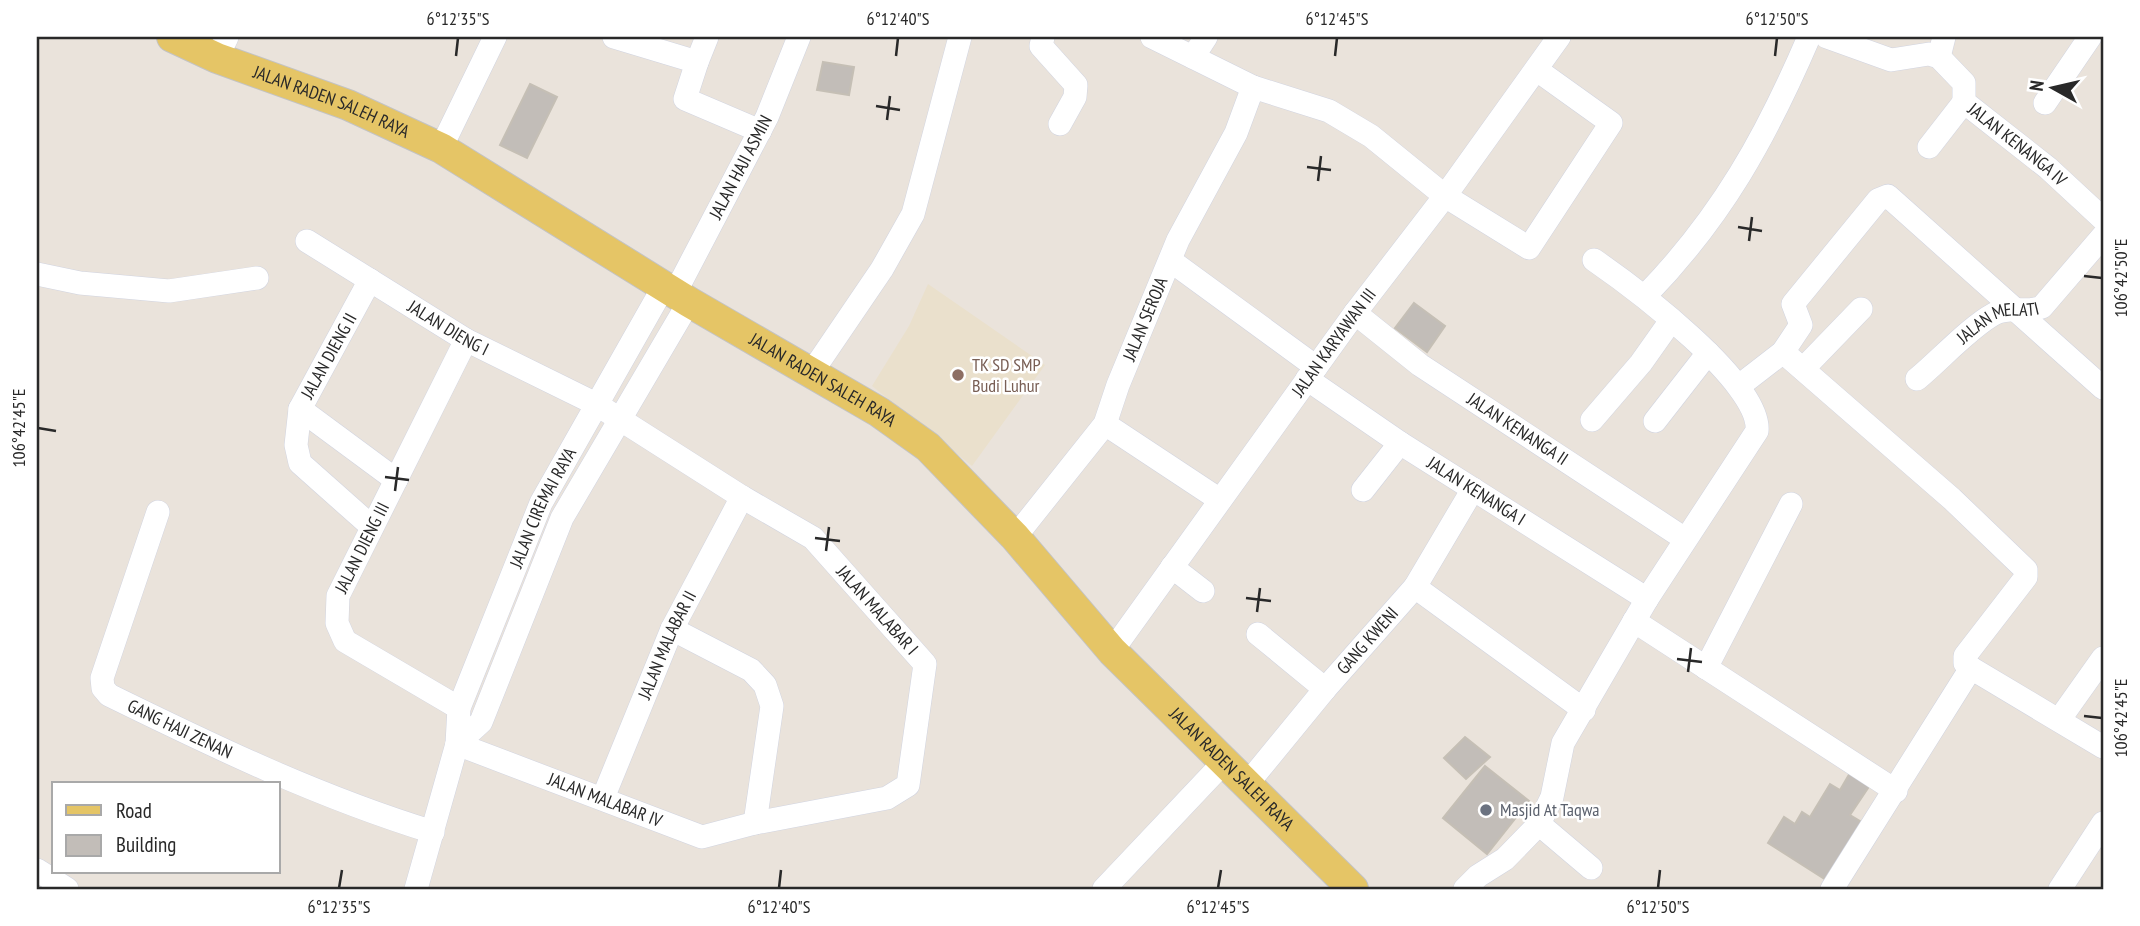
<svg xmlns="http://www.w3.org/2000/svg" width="2140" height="926" viewBox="0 0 2140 926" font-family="'PT Sans Narrow',sans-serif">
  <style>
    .education { fill: #eae0cc }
    .building { fill: #c2bdb8; stroke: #c5bfb5; stroke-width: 2 }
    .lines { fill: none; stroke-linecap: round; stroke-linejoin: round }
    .minor-casing { stroke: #d1d4e0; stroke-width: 24 }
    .major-casing { stroke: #c3c3c3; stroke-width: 32 }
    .minor { stroke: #fff; stroke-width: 23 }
    .major { stroke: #e5c566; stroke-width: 30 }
    .ticks { fill: none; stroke: #292929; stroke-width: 2.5 }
    .education-dot { fill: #8d6e63; stroke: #fff; stroke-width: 2.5 }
    .worship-dot { fill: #6b7280; stroke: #fff; stroke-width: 2.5 }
    .labels { text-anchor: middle; stroke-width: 5; stroke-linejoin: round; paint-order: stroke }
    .street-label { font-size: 18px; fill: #292929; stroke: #fff }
    .education-label { font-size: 18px; fill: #785e54; stroke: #fff; text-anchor: start }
    .worship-label { font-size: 18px; fill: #5b616d; stroke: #fff; text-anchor: start }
    .neatline { fill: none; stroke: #292929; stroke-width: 2.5 }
    .ticks-label { font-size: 18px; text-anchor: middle; fill: #292929 }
  </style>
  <rect width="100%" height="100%" fill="#eae3db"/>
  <path class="education" d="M928,284L1045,365L972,466L872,386L909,326Z"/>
  <path class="building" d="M823,62L854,67L849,95L817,90Z
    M530,84L557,97L527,158L500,145Z
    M1414,303L1445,326L1427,352L1395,328Z
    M1465,737L1490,757L1466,779L1444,758Z
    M1485,766L1529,801L1487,854L1443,818Z
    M1850,773L1870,785L1850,815L1865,824L1831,883L1768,843L1784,817L1795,824L1802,812L1810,817L1830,784L1840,790Z"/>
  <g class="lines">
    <defs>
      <g id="minor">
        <path d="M614,37L697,62L685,99L760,131"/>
        <path d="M1043,37L1041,46L1076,85L1075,97L1060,124"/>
        <path d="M1152,37L1253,87L1329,111L1371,136L1445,196L1529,248L1611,123L1537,70"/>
        <path id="s1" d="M1827,37L1891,60L1929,54L1939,57L1964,83V102L2048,168L2103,219"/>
        <path d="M1193,57L1206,37"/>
        <path d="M1939,57L1944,37"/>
        <path d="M217,58L227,37"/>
        <path d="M697,62L707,37"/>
        <path d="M2045,103L2090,37"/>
        <path d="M1929,147L1964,102"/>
        <path d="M441,148L495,37"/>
        <path id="s2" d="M307,241L466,340L596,404L742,497L813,538L925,664L908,785L887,798L755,823L702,837L457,744"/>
        <path d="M1171,261L1316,367"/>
        <path d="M37,274L80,283L169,291L257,278"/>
        <path d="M370,280L300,409L296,445L300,463L372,527"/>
        <path id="s3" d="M675,293L767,117L799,37"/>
        <path d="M1645,296C1722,217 1766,137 1809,37"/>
        <path id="s4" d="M1355,313L1420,365L1685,539"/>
        <path d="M1783,352L1952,499L2026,570V577L1965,656V663L1971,668"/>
        <path d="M1803,369L1861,309"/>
        <path d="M812,372L882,269L913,214L960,37"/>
        <path id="s5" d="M1307,379L1400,443L1647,599"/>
        <path id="s6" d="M1917,379C1939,361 1970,327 1994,314C2010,305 2026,314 2042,307L2103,236"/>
        <path d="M1739,386L1783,352L1801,325L1793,304L1878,200L1888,196L2103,388"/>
        <path d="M300,409L396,480"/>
        <path d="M1592,420L1641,363L1670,322"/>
        <path d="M1655,421L1708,353"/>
        <path d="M1105,424L1220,500"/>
        <path d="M1363,490L1400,443"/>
        <path id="s7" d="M158,512L102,678L103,688L109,695C215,747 319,797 433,832"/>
        <path id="s8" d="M1015,537L1105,424L1118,385L1178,240L1236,133L1253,87"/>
        <path d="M1172,567L1203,591"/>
        <path d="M1415,587L1584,710"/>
        <path d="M1634,621L1896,791"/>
        <path d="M672,629L751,670L765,685L772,706L755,823"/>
        <path d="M1258,634L1325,689"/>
        <path id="s9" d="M1112,651L1355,313L1445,196L1559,37"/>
        <path d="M1706,668L1791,504"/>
        <path id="s10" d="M459,708L345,641L337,623L338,596L466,340"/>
        <path d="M2059,720L2103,658"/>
        <path d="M457,744L481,722L562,518L689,302"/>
        <path id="s11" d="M1248,783L1325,689L1415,587L1473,489"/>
        <path id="s12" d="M603,798L672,629L742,497"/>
        <path d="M1539,824L1591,868"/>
        <path d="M37,870L67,889"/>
        <path id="s13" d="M416,889L457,744L459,708L541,503L664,286"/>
        <path d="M1104,889L1225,761"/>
        <path d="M1465,889L1478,876L1505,859L1539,824L1552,797L1563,743L1647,599L1757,431C1762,383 1633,287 1594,260"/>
        <path d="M1832,889L1971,668L2103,747"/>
        <path d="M2060,889L2103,823"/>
      </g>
      <g id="major">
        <path id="s14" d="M172,37L217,58L348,105L441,148L689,302L879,412L928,447L1015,537L1112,651L1353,889"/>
      </g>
    </defs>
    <use href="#minor" class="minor-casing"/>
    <use href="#major" class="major-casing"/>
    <use href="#minor" class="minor"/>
    <use href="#major" class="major"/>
  </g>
  <path class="ticks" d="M456,56L458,38M896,56L898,38M1335,56L1337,38M1775,56L1777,38M876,106L900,110M887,120L890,96M1307,167L1331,170M1318,181L1321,156M1738,227L1762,231M1749,241L1752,217M2084,276L2102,278M38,428L56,431M385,477L409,480M395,491L398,467M815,538L840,541M826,551L829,527M1246,598L1271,601M1257,612L1260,588M1677,659L1702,662M1688,672L1691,648M2084,716L2102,718M339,888L342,870M779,888L781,870M1218,888L1221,870M1658,888L1660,870"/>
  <circle class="education-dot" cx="958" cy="375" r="7"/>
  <circle class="worship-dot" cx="1486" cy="810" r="7"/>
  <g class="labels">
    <g class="street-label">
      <text dy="6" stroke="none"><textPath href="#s14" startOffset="172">JALAN RADEN SALEH RAYA</textPath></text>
      <text dy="6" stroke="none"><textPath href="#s1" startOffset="240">JALAN KENANGA IV</textPath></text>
      <text dy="6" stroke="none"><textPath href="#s3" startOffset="142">JALAN HAJI ASMIN</textPath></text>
      <text dy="6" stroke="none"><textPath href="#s8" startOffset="257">JALAN SEROJA</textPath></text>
      <text dy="6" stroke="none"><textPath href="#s6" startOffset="102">JALAN MELATI</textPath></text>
      <text dy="6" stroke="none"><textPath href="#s2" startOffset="166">JALAN DIENG I</textPath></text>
      <text dy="6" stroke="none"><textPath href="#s9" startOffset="380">JALAN KARYAWAN III</textPath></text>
      <text transform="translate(329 356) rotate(-61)" y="6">JALAN DIENG II</text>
      <text dy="6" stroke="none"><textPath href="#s14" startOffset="738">JALAN RADEN SALEH RAYA</textPath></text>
      <text dy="6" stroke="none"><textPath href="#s4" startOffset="200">JALAN KENANGA II</textPath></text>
      <text dy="6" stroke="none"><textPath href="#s5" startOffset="203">JALAN KENANGA I</textPath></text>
      <text dy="6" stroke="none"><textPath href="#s13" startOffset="404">JALAN CIREMAI RAYA</textPath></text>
      <text dy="6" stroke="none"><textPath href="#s10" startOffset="233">JALAN DIENG III</textPath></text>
      <text dy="6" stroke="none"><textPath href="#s2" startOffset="684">JALAN MALABAR I</textPath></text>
      <text dy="6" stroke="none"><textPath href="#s11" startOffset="186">GANG KWENI</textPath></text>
      <text dy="6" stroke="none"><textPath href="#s12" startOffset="166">JALAN MALABAR II</textPath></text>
      <text dy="6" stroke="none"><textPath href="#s7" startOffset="273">GANG HAJI ZENAN</textPath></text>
      <text dy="6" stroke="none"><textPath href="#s14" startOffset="1306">JALAN RADEN SALEH RAYA</textPath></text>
      <text transform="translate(605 800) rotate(21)" y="6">JALAN MALABAR IV</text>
    </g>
    <g class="education-label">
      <text x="972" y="371">TK SD SMP<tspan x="972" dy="21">Budi Luhur</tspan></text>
    </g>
    <g class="worship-label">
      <text x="1500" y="816">Masjid At Taqwa</text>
    </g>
  </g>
  <rect width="2140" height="926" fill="none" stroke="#ffffff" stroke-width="77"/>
  <rect x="52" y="782" width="228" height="91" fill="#ffffff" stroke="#a9a9a9" stroke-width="2"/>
  <rect x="66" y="805" width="35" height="10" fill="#e5c566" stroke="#a9a9a9" stroke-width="2"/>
  <text x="116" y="818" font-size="21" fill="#292929">Road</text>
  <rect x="66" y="835" width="35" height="21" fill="#c2bdb8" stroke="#a9a9a9" stroke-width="2"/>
  <text x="116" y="852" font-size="21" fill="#292929">Building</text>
  <g transform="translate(2053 88) rotate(278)" stroke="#ffffff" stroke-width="5" paint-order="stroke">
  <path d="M0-5L12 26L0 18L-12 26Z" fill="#292929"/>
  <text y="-10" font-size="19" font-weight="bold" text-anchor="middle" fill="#292929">N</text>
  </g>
  <rect x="38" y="38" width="2064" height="850" class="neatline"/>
  <g class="ticks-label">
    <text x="458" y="25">6°12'35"S</text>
    <text x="898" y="25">6°12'40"S</text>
    <text x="1337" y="25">6°12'45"S</text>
    <text x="1777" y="25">6°12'50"S</text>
    <text transform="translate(2121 278) rotate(-90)" y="6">106°42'50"E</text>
    <text transform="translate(19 428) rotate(-90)" y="6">106°42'45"E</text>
    <text transform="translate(2121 718) rotate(-90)" y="6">106°42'45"E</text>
    <text x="339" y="913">6°12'35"S</text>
    <text x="779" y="913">6°12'40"S</text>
    <text x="1218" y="913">6°12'45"S</text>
    <text x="1658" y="913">6°12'50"S</text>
  </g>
</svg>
